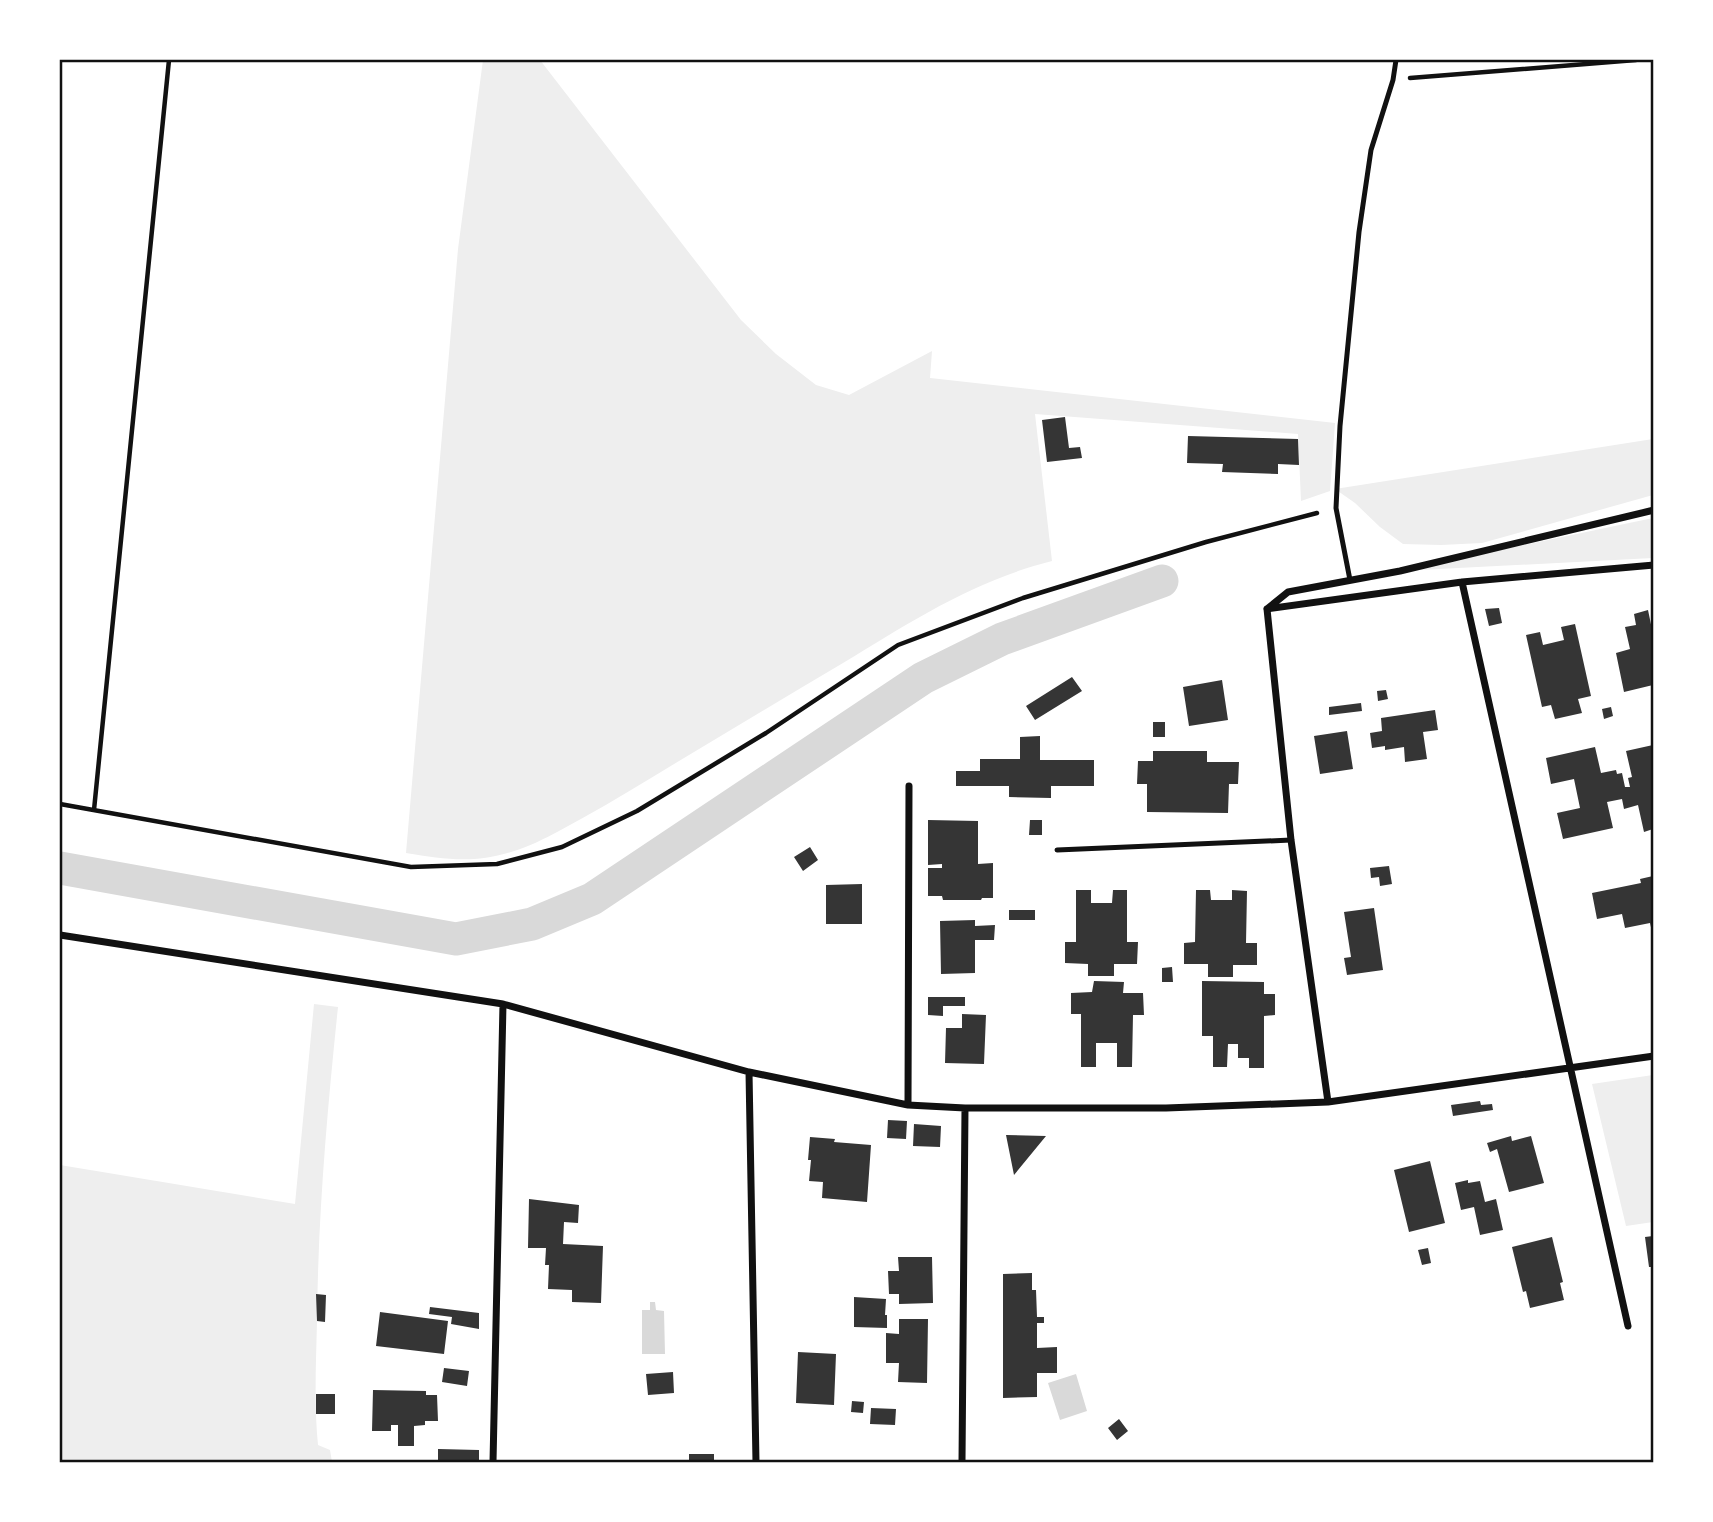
<svg xmlns="http://www.w3.org/2000/svg" width="1713" height="1522" viewBox="0 0 1713 1522" font-family="Ubuntu,sans-serif">
  <style>
    .green { fill: #eee }
    .water { fill: #d9d9d9 }
    .lines { fill: none; stroke-linecap: round; stroke-linejoin: round }
    .canal { stroke: #d9d9d9; stroke-width: 33 }
    .building { fill: #353535 }
    .path { stroke: #111; stroke-width: 4.5 }
    .service { stroke: #111; stroke-width: 5 }
    .minor { stroke: #111; stroke-width: 7 }
    .neatline { fill: none; stroke: #111; stroke-width: 2.5 }
  </style>
  <rect width="100%" height="100%" fill="#fff"/>
  <path class="green" d="M483,60H540L741,320L776,354L816,385L849,395L932,351L930,378L1335,423L1330,491L1301,501L1298,434L1035,414L1052,561C973,581 912,621 843,663C779,701 715,739 651,778C621,796 591,814 559,831C544,839 528,847 511,852C472,864 444,859 406,853L458,249Z
    M1653,439V495L1482,543L1441,545L1403,544L1380,527L1355,503L1335,489Z
    M1653,518V558L1400,571Z
    M314,1004L338,1007C327,1112 318,1216 317,1322C316,1363 314,1405 318,1445L330,1450L332,1462H60V1165L295,1204Z
    M1653,1075V1222L1626,1226L1592,1084Z"/>
  <path class="water" d="M650,1302H655L656,1310L664,1311L665,1354H642V1310H650Z
    M1076,1374L1087,1411L1060,1420L1048,1383Z"/>
  <g class="lines">
    <path class="canal" d="M60,868L456,939L532,924L592,899L923,678L1002,639L1162,581"/>
  </g>
  <path class="building" d="M1065,417L1069,448L1080,447L1082,458L1047,462L1042,420Z
    M1188,436L1298,439L1299,465L1278,464V474L1222,472L1223,464L1187,463Z
    M1499,608L1502,623L1489,626L1485,609Z
    M1648,610L1653,634V685L1624,692L1616,653L1630,649L1625,627L1636,625L1634,614Z
    M1575,624L1591,696L1578,699L1582,713L1555,719L1551,705L1542,707L1526,635L1540,632L1543,645L1564,640L1561,627Z
    M1072,677L1082,691L1035,720L1026,706Z
    M1222,680L1228,720L1189,726L1183,687Z
    M1386,690L1388,699L1378,701L1377,691Z
    M1361,703L1362,711L1329,715V707Z
    M1611,707L1613,716L1604,719L1602,709Z
    M1435,710L1438,730L1423,732L1427,759L1405,762L1404,747L1385,750V746L1372,748L1370,733L1382,731L1381,718Z
    M1153,722H1165V737H1153Z
    M1347,731L1353,769L1320,774L1314,736Z
    M1040,736V760H1094V786H1051V798L1009,797V786H956V771H980V759H1020V737Z
    M1653,745V829L1644,832L1638,805L1624,809L1622,799L1607,802L1613,828L1563,839L1557,813L1580,808L1574,779L1551,784L1546,758L1595,747L1601,773L1616,770L1617,774L1622,773L1625,787H1630L1628,778L1632,777L1626,751Z
    M1153,751H1207V762H1239L1238,784H1229L1228,813L1147,812V784H1137L1138,761H1153Z
    M928,820L978,821V864L993,863V898H982L981,900H943L942,896H928V868H942V864L928,865Z
    M1030,820H1042V835H1029Z
    M810,847L818,860L803,871L794,857Z
    M1389,866L1392,884L1380,886L1379,877L1371,878L1370,868Z
    M1653,876V936L1650,923L1625,928L1622,914L1597,919L1592,893L1641,883L1640,879Z
    M862,884V924H826V885Z
    M1076,890H1091V903H1112L1113,890H1127V942H1138L1137,964H1114V976H1088V964L1065,963V942H1076Z
    M1196,890H1210L1211,900H1232V890L1247,891L1246,943H1257V965H1233V977H1208V964H1184V943L1195,942Z
    M1374,908L1383,970L1347,975L1344,958L1351,957L1344,912Z
    M1009,910H1035V920H1009Z
    M975,920V926L995,925L994,940H975V973L941,974L940,921Z
    M1172,967L1173,982H1162V968Z
    M1094,981L1124,982L1123,993H1143L1144,1015H1133L1132,1067H1117V1043H1096V1067H1081V1014H1071V993L1092,992Z
    M1202,981L1264,982V994H1275V1015L1264,1016V1068H1249V1058H1238V1044H1228L1227,1067H1213V1036H1202Z
    M928,997H965V1006H943V1016L928,1015Z
    M962,1014L986,1015L984,1064L945,1063L946,1028H962Z
    M1480,1101L1481,1105L1492,1104L1493,1110L1453,1116L1451,1105Z
    M888,1120L907,1121L906,1139L887,1138Z
    M914,1124L941,1126L940,1147L913,1146Z
    M1006,1135L1046,1136L1014,1175Z
    M1511,1136L1512,1141L1531,1136L1544,1183L1509,1192L1497,1149L1490,1152L1487,1143Z
    M810,1137L835,1139L834,1142L871,1145L867,1202L822,1198L823,1182L809,1181L811,1160H808Z
    M1430,1161L1445,1223L1409,1232L1394,1170Z
    M1468,1180V1183L1480,1181L1485,1202L1496,1199L1503,1230L1480,1235L1474,1207L1461,1210L1455,1183Z
    M529,1199L579,1205L578,1223L564,1222L563,1244L603,1246L601,1303L572,1302V1290L548,1289L549,1265H545L546,1248H528Z
    M1653,1236V1267H1649L1645,1237Z
    M1552,1237L1563,1282L1560,1283L1564,1300L1530,1308L1526,1291L1523,1292L1512,1247Z
    M1428,1248L1431,1263L1422,1265L1418,1250Z
    M898,1257H932L933,1303L899,1304V1294H889L888,1271H899Z
    M1032,1273V1290H1036L1037,1317H1044V1323H1037V1348L1057,1347V1373H1037V1397L1003,1398V1274Z
    M316,1294L326,1295L325,1322L317,1321Z
    M854,1297L886,1299L885,1315H887V1328L854,1327Z
    M430,1307L479,1313V1329L451,1324L452,1317L429,1314Z
    M380,1312L448,1321L444,1354L376,1346Z
    M899,1319H928L927,1383L898,1382L899,1363H886V1333L899,1334Z
    M798,1352L836,1354L834,1405L796,1403Z
    M444,1368L469,1371L467,1386L442,1382Z
    M673,1372L674,1393L648,1395L646,1374Z
    M373,1390L426,1391V1395H437L438,1421H425V1425L414,1426V1446H398V1425H391V1431H372Z
    M316,1394H335V1414H316Z
    M852,1401L864,1402L863,1413L851,1412Z
    M871,1408L896,1409L895,1425L870,1424Z
    M1119,1419L1128,1431L1117,1440L1108,1428Z
    M438,1449L479,1450V1462H438Z
    M689,1454H714V1462H689Z"/>
  <g class="lines">
    <path class="path" d="M1410,78L1636,60
      M60,804L411,867L497,864L562,847L637,811L766,733L898,645L1023,598L1206,542L1317,513
      M94,810L169,60"/>
    <path class="service" d="M1350,580L1336,508L1340,426L1359,232L1371,150L1393,80L1396,60
      M1057,850L1291,840"/>
    <path class="minor" d="M1462,582L1628,1326
      M1267,609L1291,840L1328,1102
      M1267,609L1288,592L1400,571L1654,510
      M1267,609L1462,582L1654,565
      M60,935L503,1004L749,1072L908,1105L965,1108H1166L1328,1102L1654,1056
      M749,1072L756,1462
      M908,1105L909,786
      M493,1462L503,1004
      M962,1462L965,1108"/>
  </g>
  <rect width="1713" height="1522" fill="none" stroke="#ffffff" stroke-width="122"/>
  <rect x="61" y="61" width="1591" height="1400" class="neatline"/>
</svg>
